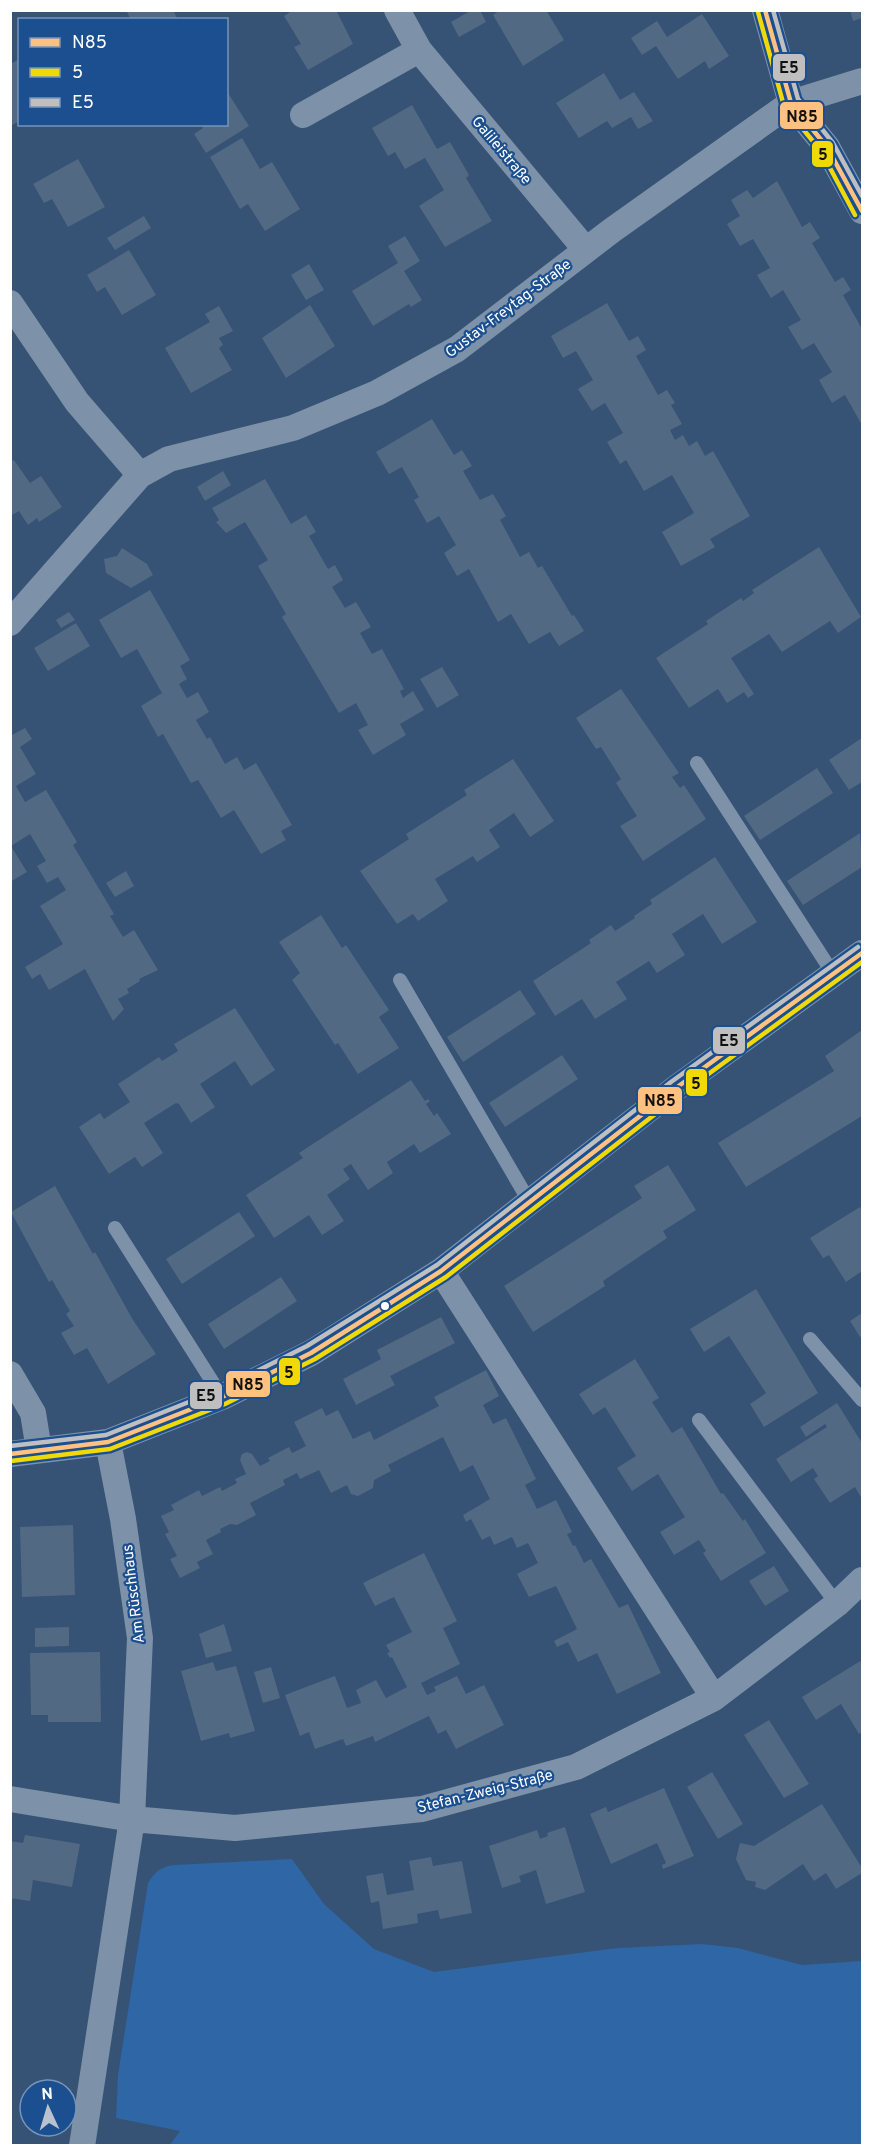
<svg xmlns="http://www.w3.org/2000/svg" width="873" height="2156" viewBox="0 0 873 2156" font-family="Overpass,sans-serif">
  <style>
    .green { fill: #2f66a5 }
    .building { fill: #526984 }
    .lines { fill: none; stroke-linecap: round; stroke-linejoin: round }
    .lane { stroke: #7d92a8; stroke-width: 14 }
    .street { stroke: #7d92a8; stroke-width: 26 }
    .bus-1-casing { stroke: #1b4f8f; stroke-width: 9 }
    .bus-2-casing { stroke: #1b4f8f; stroke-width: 9 }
    .bus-3-casing { stroke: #1b4f8f; stroke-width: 9 }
    .bus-1 { stroke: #ffc180; stroke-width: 4.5 }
    .bus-2 { stroke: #f1d907; stroke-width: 4.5 }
    .bus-3 { stroke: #bfbfbf; stroke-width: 4.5 }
    .bus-dot { fill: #fff; stroke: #1b4f8f; stroke-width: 2 }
    .labels { text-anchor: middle; stroke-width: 4.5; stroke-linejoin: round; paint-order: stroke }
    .street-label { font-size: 15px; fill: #fff; stroke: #1b4f8f }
    .line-badge { stroke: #1b4f8f; stroke-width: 2 }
    .pale-badge-label { font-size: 16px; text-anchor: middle; font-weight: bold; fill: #111 }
  </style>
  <rect width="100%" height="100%" fill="#365274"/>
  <path class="green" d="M292,1859L324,1904L374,1949L434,1972L617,1948L702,1944L738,1948L802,1965L862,1961V2145L169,2146L180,2131L116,2118L118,2075L148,1883C155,1871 161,1867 174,1865Z"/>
  <path class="building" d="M126,10H173L177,18L131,20Z
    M293,10H336L353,44L308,70L294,47L301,44L284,16Z
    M472,10H480L486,22L459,37L451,22Z
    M500,10H546L564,40L523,66L493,15Z
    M850,10H862V18L853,21Z
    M702,14L729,56L709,69L705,61L678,79L656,46L642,55L631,38L657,21L667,37Z
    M20,59V121L10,126V64Z
    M604,73L620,100L634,92L653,121L638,129L631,117L612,128L607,121L579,138L556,103Z
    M226,90L249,126L206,153L194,134L203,128L201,124H226Z
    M412,105L437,149L450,142L469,175L466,178L492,221L445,247L419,206L444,190L425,158L405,169L395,152L388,156L372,128Z
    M242,138L260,169L272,162L300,209L265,231L248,204L240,209L210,157Z
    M78,159L105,207L68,227L52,199L44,203L33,184Z
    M777,181L802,227L810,222L820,238L812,243L835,282L843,277L851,290L843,295L862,329V425L845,395L832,403L819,380L832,372L814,343L802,350L788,327L801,320L783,290L771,298L757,275L770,268L753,239L740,246L727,224L740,216L731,200L747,190L753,198Z
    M144,216L151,228L115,250L107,238Z
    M405,236L420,261L404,271L422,300L411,307L409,304L373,326L352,291L398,263L388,246Z
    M129,250L156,295L122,315L105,287L97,292L87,275Z
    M309,264L324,290L306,300L291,275Z
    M607,303L629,341L638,336L646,350L636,356L658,395L667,390L675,403L671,405L682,424L670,430L675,440L683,435L689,446L697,441L705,456L713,451L750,516L710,539L715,547L681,566L662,532L694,513L672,475L644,491L626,460L620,464L607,442L623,433L605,403L592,411L578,389L593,380L576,351L563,358L551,336Z
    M310,305L335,346L286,378L262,338Z
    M219,306L233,331L219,338L223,345L219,348L232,370L191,393L165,348L210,322L205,314Z
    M432,419L454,455L462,450L472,466L463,471L480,500L493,494L506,516L500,520L520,557L529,552L538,568L542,566L572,616L574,615L584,631L559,646L550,632L529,644L511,614L498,622L469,569L457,576L444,553L456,545L439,516L427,523L414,500L419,497L402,467L389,474L376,452Z
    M14,460L30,483L41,476L62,507L39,522L37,518L28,525L19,511L10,516V462Z
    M223,471L231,485L205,501L197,487Z
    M265,479L291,524L306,515L316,532L309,536L328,569L335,565L343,580L332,587L345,608L356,602L371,627L360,633L372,654L382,649L404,689L400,691L403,698L413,691L424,710L400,724L406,735L373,755L358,730L368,725L356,703L339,713L282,617L286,614L258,566L268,560L245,522L226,533L216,522L219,520L212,508Z
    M819,547L861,617L838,633L830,621L782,652L769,634L731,658L754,694L748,698L744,692L727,703L718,689L689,708L656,658L708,624L706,621L741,598L743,601L754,593L752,590Z
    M122,548L147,564L153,575L131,588L106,573L104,559L117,556Z
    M150,590L190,660L180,666L187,679L179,684L187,698L198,692L209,712L196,720L207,739L210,737L225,764L237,757L244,770L256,763L292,825L281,831L286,840L261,854L234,810L221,818L198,780L191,783L163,734L158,737L141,706L162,693L137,649L121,658L99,620Z
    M69,612L75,620L61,628L56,620Z
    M76,623L90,646L48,671L34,648Z
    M442,667L459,695L437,708L420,679Z
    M621,689L679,773L672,777L680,788L684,785L706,819L643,861L620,826L637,816L616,783L621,779L601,747L596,749L576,718Z
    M25,728L32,739L20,747L36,774L16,786L25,802L46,790L77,842L73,845L114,914L110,916L123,937L134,930L158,970L139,979L140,981L127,989L129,993L118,999L124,1009L113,1021L85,969L49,990L40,974L32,979L25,967L63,944L40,906L66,890L58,877L47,883L37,866L46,861L30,834L11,846L27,872L10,882V736Z
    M862,738V782L849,790L829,760Z
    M513,759L554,821L530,837L514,813L489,830L500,847L477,862L473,856L435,879L448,901L418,921L413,914L397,924L360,871L409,839L406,834L467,795L464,790Z
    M817,768L833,793L760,840L744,816Z
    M860,833L862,867L803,905L787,881Z
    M715,857L757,922L722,944L703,914L672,934L685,955L657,973L649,961L616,982L627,999L595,1019L582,999L555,1016L533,981L591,943L589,940L611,925L615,931L635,918L634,916L652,904L650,900Z
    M126,871L134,886L115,897L106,883Z
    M321,915L342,948L346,945L389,1010L379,1017L399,1048L358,1074L338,1043L335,1045L292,980L300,973L279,942Z
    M520,990L536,1014L463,1062L447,1037Z
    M235,1008L275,1070L251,1086L235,1061L200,1084L215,1107L191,1123L179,1104L176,1103L144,1123L163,1153L142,1167L135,1157L109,1174L79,1127L100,1113L104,1119L130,1102L118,1084L159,1057L162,1061L178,1051L174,1044Z
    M862,1030V1116L746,1187L718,1143L834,1071L825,1056Z
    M562,1055L578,1079L505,1127L489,1103Z
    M411,1080L425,1101L428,1099L430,1101L426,1104L434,1116L437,1113L451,1134L420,1153L414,1144L387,1162L393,1173L368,1190L351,1164L343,1169L350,1179L327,1195L344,1221L322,1235L309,1215L274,1238L246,1195L303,1158L299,1153Z
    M668,1165L696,1210L663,1231L667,1238L603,1281L605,1286L533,1332L504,1286L642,1198L634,1186Z
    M55,1186L93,1254L95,1252L133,1320L156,1354L108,1384L87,1348L74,1355L61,1333L74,1326L66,1314L70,1311L52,1280L49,1282L11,1212Z
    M860,1207L862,1211V1271L846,1282L829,1255L823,1258L810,1238Z
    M239,1212L255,1236L182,1284L166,1259Z
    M281,1277L297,1301L224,1349L208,1324Z
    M756,1289L818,1393L764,1427L750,1404L766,1393L729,1336L704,1352L690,1329Z
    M862,1313V1340L850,1321Z
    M441,1317L455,1343L390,1376L395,1385L356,1405L343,1379L381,1359L377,1350Z
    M635,1359L659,1398L652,1402L672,1433L682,1427L721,1494L723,1493L743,1521L745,1519L766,1553L721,1581L703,1553L706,1551L699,1540L674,1555L660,1532L685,1517L658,1474L632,1491L617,1468L636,1456L605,1407L593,1415L579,1394Z
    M486,1370L499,1396L483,1405L493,1424L506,1418L536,1479L525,1485L537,1509L556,1500L572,1532L567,1534L573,1546L575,1545L584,1563L591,1559L619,1608L628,1604L661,1673L617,1694L597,1653L578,1662L568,1642L557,1647L554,1641L577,1629L556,1586L529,1597L517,1574L538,1563L528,1543L517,1548L512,1537L494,1545L490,1536L482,1540L471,1519L466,1522L463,1515L490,1499L473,1465L460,1472L443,1437L388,1465L391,1471L374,1480L373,1488L358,1496L351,1494L347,1485L331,1493L319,1470L300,1479L297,1473L283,1480L285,1485L250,1503L256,1515L237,1525L230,1524L220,1529L221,1532L206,1540L213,1554L197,1562L200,1568L180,1578L170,1559L177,1556L165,1534L169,1532L161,1516L174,1510L171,1505L199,1490L202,1496L220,1487L222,1491L237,1483L235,1479L246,1474L240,1460L242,1454L247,1452L252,1454L260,1466L270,1461L268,1458L289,1447L292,1453L306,1446L294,1422L322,1408L326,1416L338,1410L353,1439L370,1431L374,1440L439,1406L434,1397Z
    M837,1403L862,1443V1499L855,1487L830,1503L814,1479L818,1476L813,1468L791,1482L776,1459L827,1427L825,1424L806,1437L800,1427Z
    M73,1525L75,1595L22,1597L20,1527Z
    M424,1553L457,1621L443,1628L460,1664L421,1683L427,1695L436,1691L434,1687L457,1676L466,1694L484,1685L504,1725L456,1749L446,1730L438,1734L429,1716L375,1742L373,1736L346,1746L343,1739L315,1749L309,1732L300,1736L285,1695L335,1676L347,1708L361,1703L356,1690L376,1680L386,1698L407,1687L392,1657L390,1658L387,1653L390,1652L386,1645L412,1632L394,1597L375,1606L363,1583Z
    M774,1566L789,1591L765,1606L749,1581Z
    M224,1624L232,1651L206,1658L199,1634Z
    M69,1627V1646L35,1647V1628Z
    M100,1652L101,1722H48V1715H31L30,1653Z
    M862,1660V1732L859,1734L841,1704L816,1720L802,1697Z
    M213,1662L216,1671L236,1666L255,1731L230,1738L229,1733L201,1741L181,1671Z
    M271,1667L280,1698L263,1703L254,1672Z
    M769,1720L809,1784L784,1798L744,1735Z
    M712,1772L743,1824L718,1839L687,1787Z
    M664,1788L694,1856L663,1869L662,1865L666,1863L657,1843L611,1864L590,1814L606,1807L608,1812Z
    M822,1804L862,1868V1873L836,1889L826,1873L814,1881L803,1864L765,1890L755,1887L756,1882L746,1880L736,1859L740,1843L754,1846Z
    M565,1827L585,1892L546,1904L536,1870L519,1876L521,1882L502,1888L489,1846L537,1830L540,1839L548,1836L547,1833Z
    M25,1835L80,1844L72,1887L33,1880L30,1901L10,1898V1841L23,1843Z
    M431,1857L433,1866L462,1861L472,1913L440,1919L438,1910L417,1914L418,1923L383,1929L379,1901L371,1903L366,1876L383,1873L387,1895L414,1890L409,1861Z"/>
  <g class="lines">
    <path class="lane" d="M697,763L834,975
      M400,980L529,1201
      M115,1228L222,1397
      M810,1339L862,1400
      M699,1420L837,1604"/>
    <path class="street" d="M397,10L419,50L586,250
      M765,10L791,103L827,147L862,211
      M303,115L419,50
      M10,303L77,402L140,475
      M10,623L140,475L169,459L293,428L377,393L457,349L611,231L791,103L862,81
      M441,1271L714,1698
      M10,1374L33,1413L39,1450
      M10,1454L108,1442L222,1397L311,1353L441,1271L676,1088L862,953
      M10,1799L132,1819L235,1828L422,1809L576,1767L714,1698L837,1604L862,1580
      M82,2146L132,1819L140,1638L123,1519L108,1442"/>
    <defs>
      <path id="bus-1" d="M765,10L791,103L827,147L862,211
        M10,1454L108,1442L222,1397L311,1353L441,1271L676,1088L862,953"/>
      <path id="bus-2" d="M758,12L784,106L821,151L855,215
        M11,1461L110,1449L225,1404L315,1359L446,1277L681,1094L862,962"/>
      <path id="bus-3" d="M773,10L798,99L833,143L862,196
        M10,1446L106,1435L219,1390L307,1346L437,1265L671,1082L858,947"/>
    </defs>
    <use href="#bus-1" class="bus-1-casing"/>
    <use href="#bus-2" class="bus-2-casing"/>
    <use href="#bus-3" class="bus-3-casing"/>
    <use href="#bus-1" class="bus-1"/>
    <use href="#bus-2" class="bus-2"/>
    <use href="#bus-3" class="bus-3"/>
  </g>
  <circle class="bus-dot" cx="385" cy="1306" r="5"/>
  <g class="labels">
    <g class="street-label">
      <text transform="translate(502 150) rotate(50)" y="5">Galileistraße</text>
      <text transform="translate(508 308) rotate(-37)" y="5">Gustav-Freytag-Straße</text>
      <text transform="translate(133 1594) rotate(-97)" y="5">Am Rüschhaus</text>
      <text transform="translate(485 1791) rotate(-14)" y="5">Stefan-Zweig-Straße</text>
    </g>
  </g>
  <g class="line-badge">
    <rect x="772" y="53" width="34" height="29" rx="6" fill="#bfbfbf"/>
    <rect x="779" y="101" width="45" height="29" rx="6" fill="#ffc180"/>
    <rect x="811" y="140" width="23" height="28" rx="6" fill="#f1d907"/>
    <rect x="712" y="1026" width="34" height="29" rx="6" fill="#bfbfbf"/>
    <rect x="685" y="1068" width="23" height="29" rx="6" fill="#f1d907"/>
    <rect x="637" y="1086" width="46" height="29" rx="6" fill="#ffc180"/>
    <rect x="278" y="1357" width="23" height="29" rx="6" fill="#f1d907"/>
    <rect x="225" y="1370" width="46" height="28" rx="6" fill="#ffc180"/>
    <rect x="189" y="1381" width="34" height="29" rx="6" fill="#bfbfbf"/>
  </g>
  <g class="pale-badge-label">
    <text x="789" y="73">E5</text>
    <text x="802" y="122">N85</text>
    <text x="823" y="160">5</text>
    <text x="729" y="1046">E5</text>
    <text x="696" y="1089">5</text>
    <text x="660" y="1106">N85</text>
    <text x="289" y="1378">5</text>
    <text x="248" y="1390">N85</text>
    <text x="206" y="1401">E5</text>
  </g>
  <rect width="873" height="2156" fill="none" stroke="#ffffff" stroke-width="24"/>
  <rect x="18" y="18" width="210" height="108" fill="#1b4f8f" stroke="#7695bc" stroke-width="1.5"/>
  <rect x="30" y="38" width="30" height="9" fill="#ffc180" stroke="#7695bc" stroke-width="1.5"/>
  <text x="72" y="48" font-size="18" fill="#ffffff">N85</text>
  <rect x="30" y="68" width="30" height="9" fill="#f1d907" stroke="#7695bc" stroke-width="1.5"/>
  <text x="72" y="78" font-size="18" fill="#ffffff">5</text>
  <rect x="30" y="98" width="30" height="9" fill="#bfbfbf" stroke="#7695bc" stroke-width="1.5"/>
  <text x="72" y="108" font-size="18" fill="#ffffff">E5</text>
  <g transform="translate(48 2108) rotate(356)"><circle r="28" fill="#1b4f8f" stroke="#7695bc" stroke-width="1.5"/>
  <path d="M0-4.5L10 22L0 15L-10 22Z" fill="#b9c2ce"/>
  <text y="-9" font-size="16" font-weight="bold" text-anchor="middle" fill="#ffffff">N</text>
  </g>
</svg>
